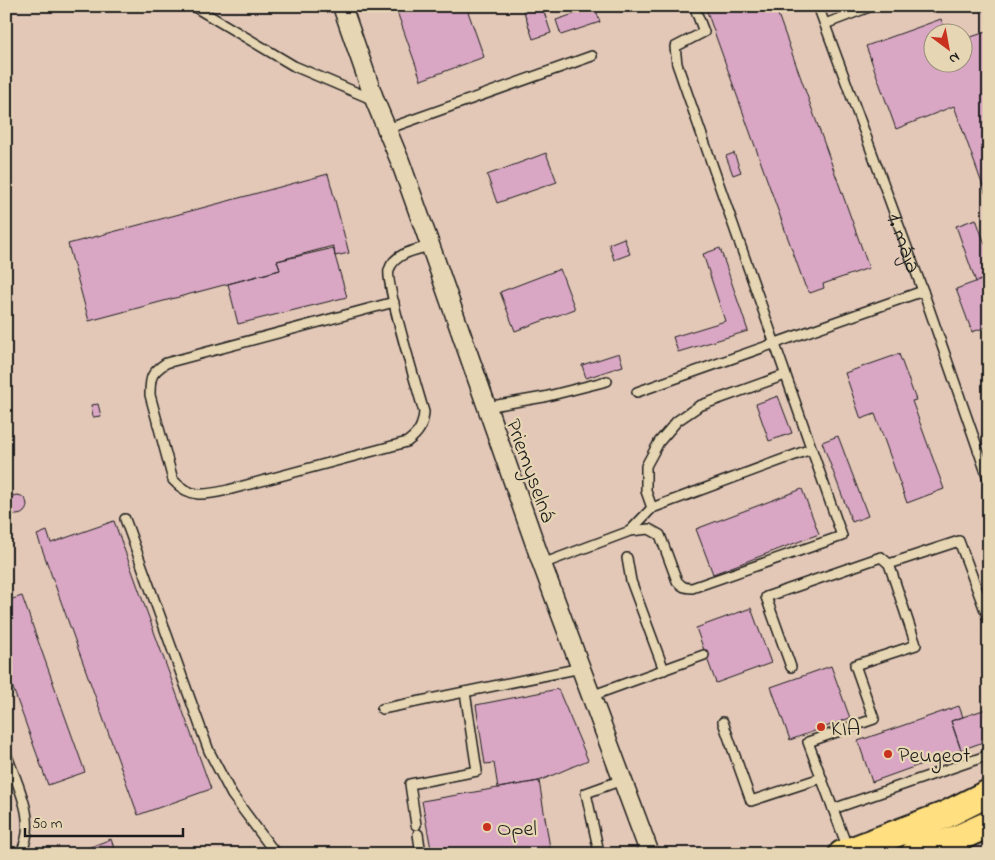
<svg xmlns="http://www.w3.org/2000/svg" width="995" height="860" viewBox="0 0 995 860" font-family="'Indie Flower',sans-serif">
  <style>
    .built { fill: #e3c8b8; fill-rule: evenodd }
    .building { fill: #d9a7c4; stroke: #1c1c1c }
    .lines { fill: none; stroke-linecap: round; stroke-linejoin: round }
    .service-casing { stroke: #1c1c1c; stroke-width: 12 }
    .minor-casing { stroke: #1c1c1c; stroke-width: 21 }
    .primary-casing { stroke: #1c1c1c; stroke-width: 30 }
    .service { stroke: #e7d6b3; stroke-width: 9 }
    .minor { stroke: #e7d6b3; stroke-width: 18 }
    .primary { stroke: #ffdf80; stroke-width: 26 }
    .poi-dot { fill: #c8321e; stroke: #e7d6b3; stroke-width: 2 }
    .labels { text-anchor: middle; stroke-width: 4.5; stroke-linejoin: round; paint-order: stroke }
    .street-label { font-size: 22px; fill: #1c1c1c; stroke: #e7d6b3 }
    .poi-label { font-size: 22px; fill: #1c1c1c; stroke: #e7d6b3; text-anchor: start }
  </style>
  <rect width="100%" height="100%" fill="#e7d6b3"/>
  <filter id="ink" filterUnits="userSpaceOnUse"><feTurbulence type="fractalNoise" baseFrequency=".02" numOctaves="2"/><feDisplacementMap in="SourceGraphic" scale="10" xChannelSelector="R" yChannelSelector="G"/><feConvolveMatrix kernelMatrix="1 2 1 2 8 2 1 2 1" color-interpolation-filters="sRGB"/></filter>
  <g filter="url(#ink)">
    <path class="built" d="M6,6H989V854H6ZM932,32H962V62H932Z"/>
    <path class="building" d="M395,6H466L484,57L421,80Z
      M522,6H542L551,33L533,39Z
      M705,6H775L869,268L823,284L824,288L810,293L805,286Z
      M595,7L600,22L561,35L556,20Z
      M941,19L946,32H932V62H962V40L989,31V203L954,106L896,129L866,46Z
      M546,153L557,182L497,203L487,175Z
      M734,153L741,172L733,175L726,156Z
      M328,174L349,253L335,256L333,246L277,261L280,270L89,321L68,244Z
      M976,219L985,244L989,243V277L976,282L956,226Z
      M624,238L630,254L614,260L609,244Z
      M334,248L335,256L347,297L238,324L228,284L280,270L277,261Z
      M720,248L748,331L678,352L673,337L725,321L703,254Z
      M560,269L575,309L515,331L500,292Z
      M989,277V326L972,332L956,289Z
      M619,353L623,366L586,378L582,365Z
      M899,354L916,400L912,401L944,489L907,503L875,414L861,419L845,373Z
      M778,396L792,433L769,441L756,404Z
      M98,404L101,416L93,417L91,405Z
      M838,436L868,516L852,522L822,442Z
      M802,489L819,534L713,574L696,529Z
      M7 505a10 10 0 1 1 20 0a10 10 0 1 1-20 0Z
      M114,521L211,789L138,815L37,535L47,531L51,543Z
      M22,596L85,772L48,785L6,669V601Z
      M751,608L771,663L716,683L696,628Z
      M831,666L850,718L790,740L771,687Z
      M558,689L588,760L539,781L498,788L494,763L485,764L476,705Z
      M959,706L963,717L951,721L961,750L872,782L858,741Z
      M989,708V740L961,750L951,721Z
      M539,781L551,854H432L422,801Z
      M111,839L116,854H72Z"/>
    <g class="lines">
      <defs>
        <g id="service">
          <path d="M193,6L294,66L374,100"/>
          <path id="s1" d="M818,6L923,291L989,481"/>
          <path d="M825,24L872,6"/>
          <path d="M387,129L592,56"/>
          <path d="M394,302L166,363C151,373 150,377 150,395L173,480C190,499 206,495 228,490L407,442C419,433 423,426 424,412C418,391 385,283 389,270C394,253 416,250 430,246"/>
          <path d="M637,392L923,291"/>
          <path d="M486,407L544,397L607,381"/>
          <path d="M652,508L646,491V466L659,442L677,421L699,406L785,375"/>
          <path d="M125,519L209,751L232,795L276,854"/>
          <path d="M630,531L649,529L660,535L677,581C682,587 685,588 692,588L842,536L677,64L675,47L704,32L694,6"/>
          <path d="M627,558L631,581L664,670"/>
          <path d="M542,564L630,531L652,508L811,449"/>
          <path d="M791,667L766,597L881,557L889,564"/>
          <path d="M591,696L704,655"/>
          <path d="M382,709L581,668"/>
          <path d="M723,722L751,801L821,778"/>
          <path d="M6,753C17,785 39,822 20,854"/>
          <path d="M833,809L989,755"/>
          <path d="M416,825L410,784L477,771L465,692"/>
          <path d="M418,834L421,854"/>
          <path d="M848,849L808,742L874,719L855,665L916,645L889,564L959,541L989,621"/>
          <path d="M597,854L599,852L586,793L622,780"/>
        </g>
        <path id="minor" d="M342,6L375,101L400,161L434,256L542,564L650,854"/>
        <path id="primary" d="M842,854L945,815L989,793
          M914,854L956,839L989,824"/>
      </defs>
      <use href="#service" class="service-casing"/>
      <use href="#minor" class="minor-casing"/>
      <use href="#primary" class="primary-casing"/>
      <use href="#service" class="service"/>
      <use href="#minor" class="minor"/>
      <use href="#primary" class="primary"/>
    </g>
  </g>
  <g class="poi-dot">
    <circle cx="821" cy="727" r="5"/>
    <circle cx="888" cy="754" r="5"/>
    <circle cx="487" cy="827" r="5"/>
  </g>
  <g class="labels">
    <g class="street-label">
      <text dy="8" stroke="none"><textPath href="#s1" startOffset="252">1. mája</textPath></text>
      <text transform="translate(532 470) rotate(70)" y="8">Priemyselná</text>
    </g>
    <g class="poi-label">
      <text x="831" y="735">KIA</text>
      <text x="898" y="762">Peugeot</text>
      <text x="497" y="835">Opel</text>
    </g>
  </g>
  <rect width="995" height="860" fill="none" stroke="#e7d6b3" stroke-width="25"/>
  <rect x="12" y="12" width="970" height="835" fill="none" stroke="#1c1c1c" stroke-width="2" filter="url(#ink)"/>
  <g transform="translate(948 48) rotate(148)"><circle r="24" fill="#e7d6b3" stroke="#968c77"/>
  <path d="M0-4L9 19L0 12L-9 19Z" fill="#c8321e"/>
  <text y="-8" font-size="14" font-weight="bold" text-anchor="middle" fill="#1c1c1c">N</text>
  </g>
  <path d="M25 828v8h158v-8" fill="none" stroke="#1c1c1c" stroke-width="2.5"/>
  <text x="32" y="828" font-size="15" fill="#1c1c1c" stroke="#e7d6b3" stroke-width="4" paint-order="stroke">50 m</text>
</svg>
